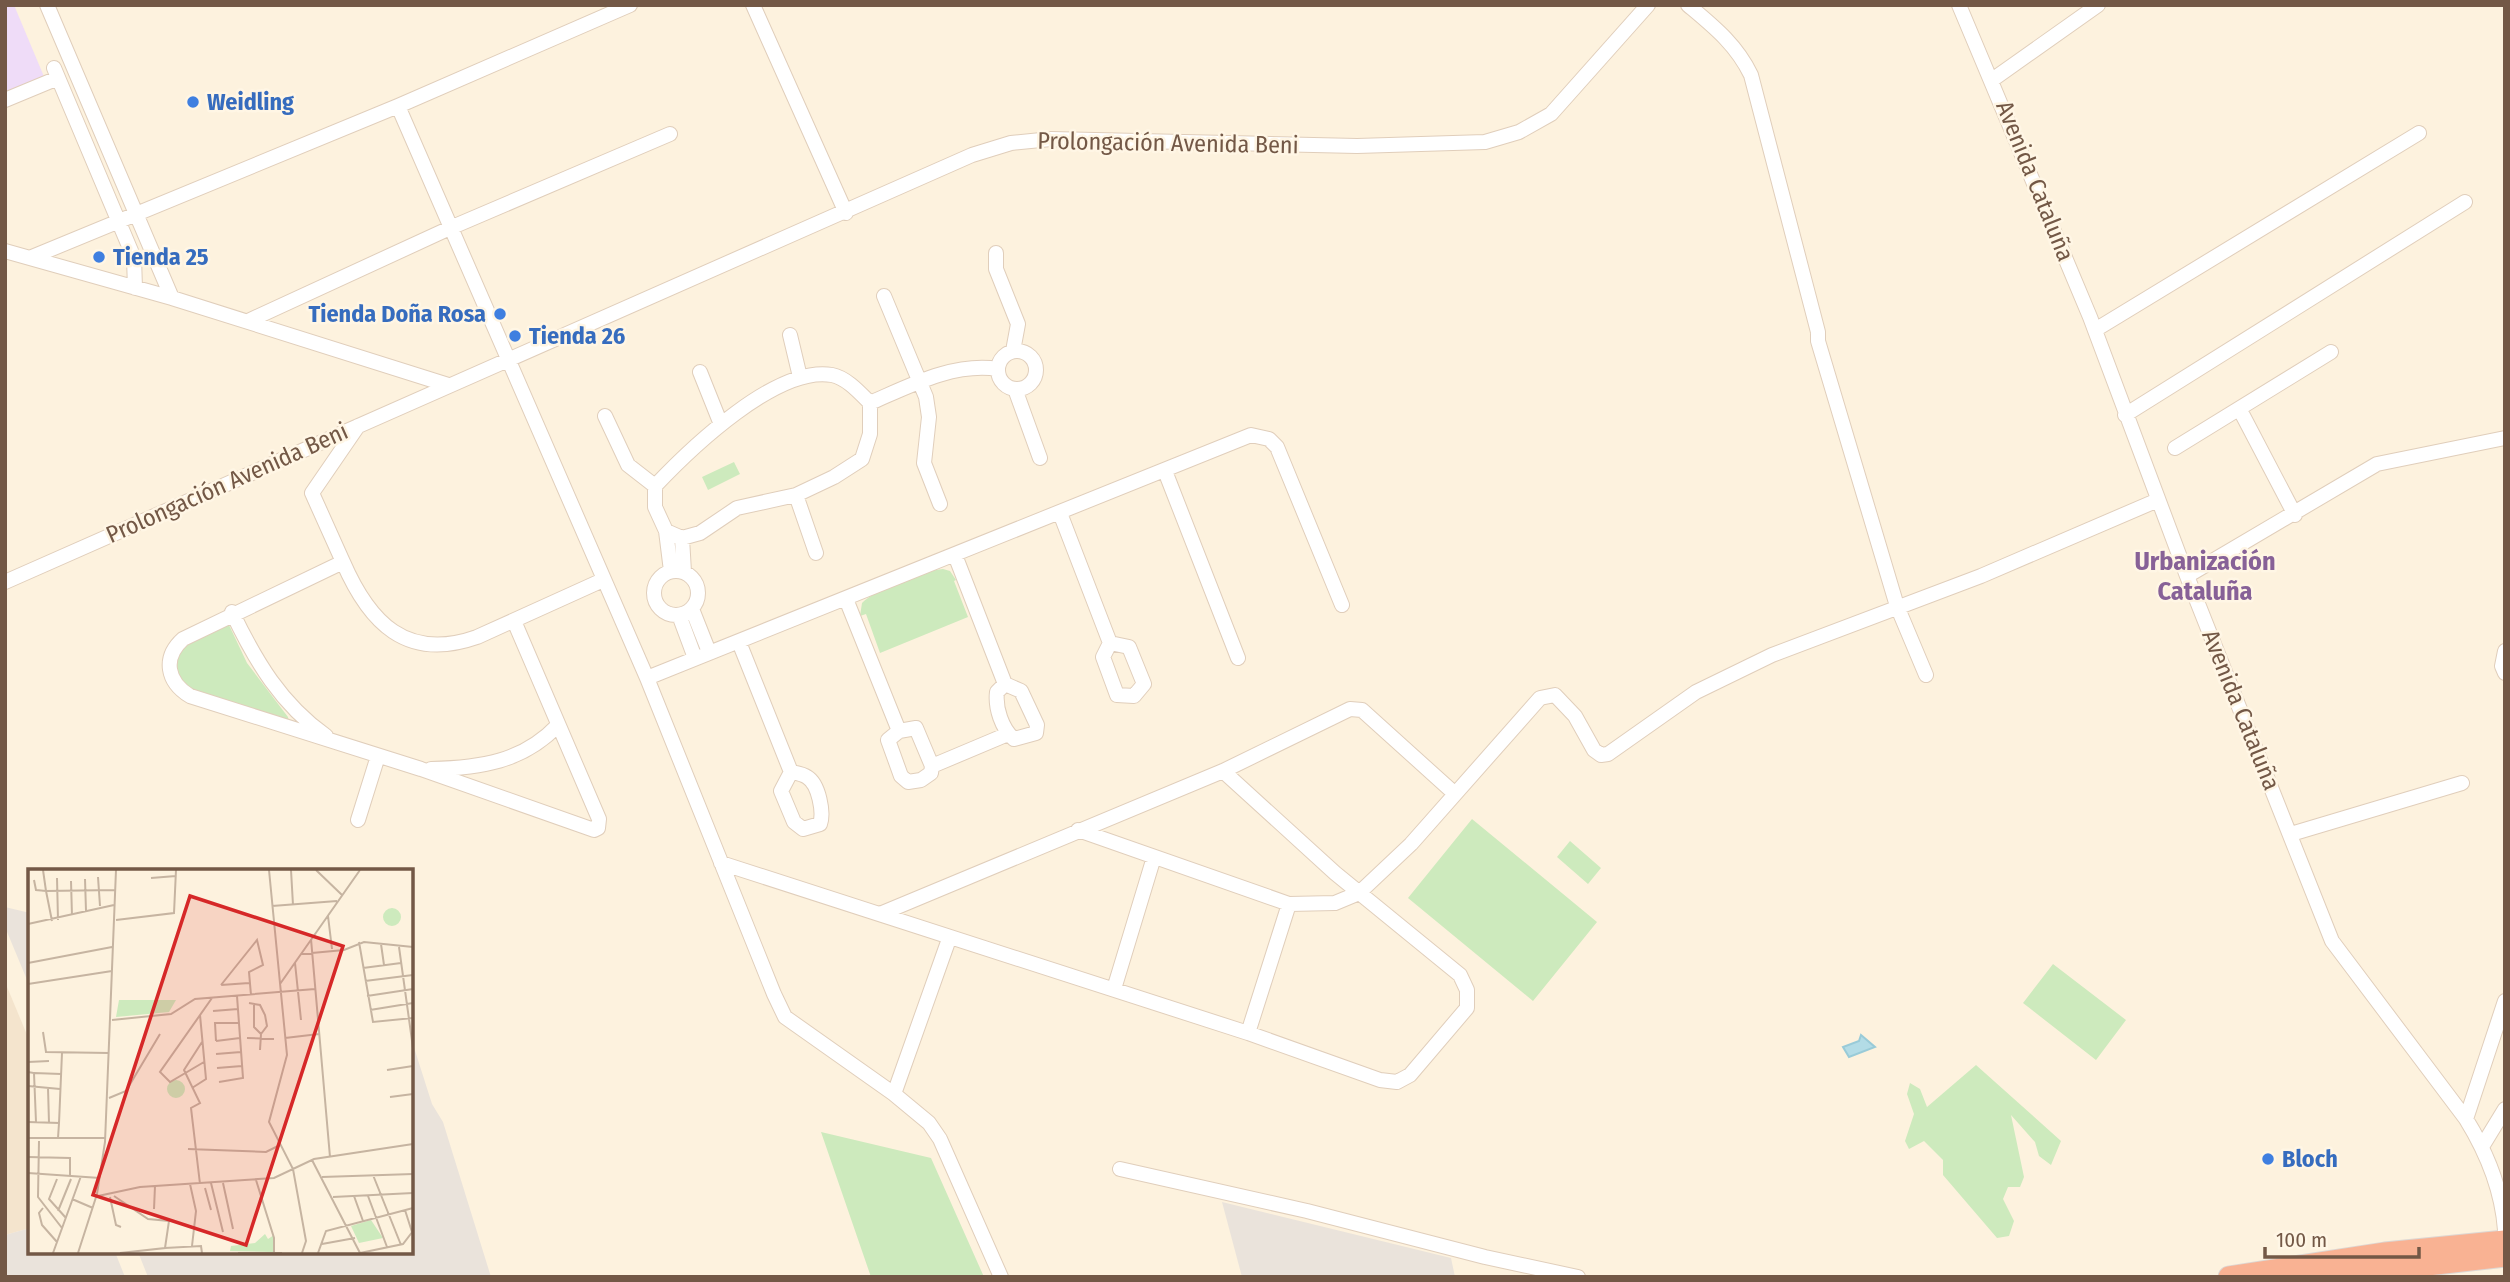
<svg xmlns="http://www.w3.org/2000/svg" width="2510" height="1282" viewBox="0 0 2510 1282" font-family="'Fira Sans Condensed',sans-serif">
  <style>
    .residential { fill: #f4e4cd }
    .industrial { fill: #eae3db }
    .education { fill: #efdcf8 }
    .green { fill: #cdeabd }
    .water { fill: #b3dce6; stroke: #99cbd8; stroke-width: 2 }
    .lines { fill: none; stroke-linecap: round; stroke-linejoin: round }
    .minor-casing { stroke: #e0cebb; stroke-width: 16 }
    .highway-casing { stroke: #ddd7d3; stroke-width: 23 }
    .minor { stroke: #fff; stroke-width: 14 }
    .highway { stroke: #f9b293; stroke-width: 21 }
    .shop-dot { fill: #3f7fe0; stroke: #fff6e5; stroke-width: 2.5 }
    .labels { text-anchor: middle; stroke-width: 5; stroke-linejoin: round; paint-order: stroke }
    .shop-label { font-size: 24px; font-weight: bold; fill: #366cbe; stroke: #fff6e5; text-anchor: start }
    .street-label { font-size: 24px; fill: #735846; stroke: #fff6e5 }
    .neighbourhood-label { font-size: 26px; font-weight: bold; fill: #876197; stroke: #fff6e5 }
    .inset-road { fill: none; stroke: #c6b4a1; stroke-width: 2 }
    .view { fill: #d62828; fill-opacity: 0.15; stroke: #d62828; stroke-width: 3.5 }
    .inset-edge { fill: none; stroke: #735846; stroke-width: 3.5 }
  </style>
  <rect width="100%" height="100%" fill="#fdf2de"/>
  <path class="residential" d="M5,982L30,1042V1228L5,1235Z"/>
  <path class="industrial" d="M5,907L30,913V987L5,927Z
    M411,1038L432,1104L443,1122L491,1277H148L138,1252H411Z
    M1222,1202L1451,1258L1455,1277H1242Z
    M30,1228V1252H115L125,1277H5V1235Z"/>
  <path class="education" d="M5,5H14L45,79L5,95Z"/>
  <path class="green" d="M734,462L740,474L708,490L702,477Z
    M943,569L950,571L956,580L954,581L968,617L880,653L866,614L860,616L862,603C876,589 924,570 943,569Z
    M223,623L229,625L247,663L288,717L289,723L189,691L174,672L181,646Z
    M1472,819L1597,922L1533,1001L1408,898Z
    M1570,841L1601,868L1588,884L1557,857Z
    M2053,964L2126,1020L2096,1060L2023,1003Z
    M1976,1065L2061,1141L2051,1165L2039,1156L2035,1142L2011,1115L2024,1177L2020,1187H2008L2003,1199L2014,1221L2009,1236L1997,1238L1943,1175V1160L1924,1141L1909,1149L1905,1141L1914,1114L1907,1094L1910,1083L1920,1089L1927,1107Z
    M821,1132L931,1158L984,1277H871Z"/>
  <path class="water" d="M1861,1035L1875,1047L1849,1057L1843,1047L1859,1041Z"/>
  <g class="lines">
    <defs>
      <path id="minor" d="M47,5L172,298
        M753,5L846,213
        M1688,5C1713,26 1736,44 1751,75L1818,332V341L1897,606L1926,675
        M1959,5L2090,317L2187,576L2332,941L2466,1119C2487,1153 2502,1189 2505,1230
        M54,68L134,258L135,288
        M1992,80L2098,5
        M5,100L58,78
        M398,106L647,678L774,994L785,1017L894,1094L929,1123L940,1139L1001,1277
        M5,251L172,298L448,385
        M996,253V269L1018,324L1013,351
        M32,257L398,106L630,5
        M884,296L926,397L929,417L924,463L940,504
        M248,321L450,228L670,134
        M2095,330L2419,133
        M790,335L800,377
        M998 370a19 19 0 1 1 38 0a19 19 0 1 1-38 0Z
        M700,372L720,422
        M1015,389L1040,458
        M2240,410L2295,515
        M2125,415L2465,202
        M605,416L628,465L655,486
        M2175,448L2331,352
        M1165,471L1238,658
        M796,495L816,553
        M1060,513L1110,643L1103,657L1117,695L1134,696L1144,684L1129,647L1110,643
        M666,531L682,538L700,533L737,508L796,495L834,477L862,459L870,434V403
        M682,538L684,572
        M955,555L1005,684L1021,691L1037,725L1036,733L1014,739C1002,729 995,708 997,692L1005,684
        M343,562L312,493L358,426
        M654 593a22 22 0 1 1 44 0a22 22 0 1 1-44 0Z
        M671,571L666,531L655,507V486C690,449 777,365 832,375C847,378 860,393 870,403C909,386 954,362 998,369
        M2187,576L2377,464L2505,438
        M5,582L972,155L1011,143L1051,139L1357,146L1485,142L1519,132L1551,114L1648,5
        M846,599L899,731L888,740L901,776L908,782L921,780L931,773L932,766L1008,734
        M692,609L709,652
        M232,612C256,662 281,704 326,736
        M679,615L695,658
        M514,621L599,819L598,828L594,830L421,769L190,696C167,682 162,658 183,639L343,562C369,622 406,662 477,637L603,580
        M739,642L791,772L781,791L794,822L803,829L820,824C824,813 819,784 807,777C803,774 796,773 791,772
        M2505,651L2502,666L2505,673
        M647,678L1251,435L1269,439L1277,447L1342,605
        M899,731L916,728L932,766
        M431,769C480,768 523,762 558,725
        M358,820L378,756
        M1078,830L1289,904L1335,903L1359,893L1411,844L1540,698L1555,695L1575,716L1594,750L1601,755L1608,754L1696,692L1772,655L1981,576L2158,500
        M2291,834L2462,783
        M721,863L1248,1033L1380,1080L1397,1082L1410,1075L1467,1008V990L1460,975L1335,873L1223,771
        M880,914L1223,771L1350,709L1362,710L1454,793
        M1114,989L1154,857
        M1248,1033L1289,904
        M894,1094L949,939
        M2466,1119L2505,1001
        M2483,1145L2505,1109
        M1120,1169L1307,1211L1485,1257L1578,1277"/>
      <path id="highway" d="M2229,1277L2385,1253L2505,1241
        M2325,1277L2505,1256"/>
    </defs>
    <use href="#minor" class="minor-casing"/>
    <use href="#highway" class="highway-casing"/>
    <use href="#minor" class="minor"/>
    <use href="#highway" class="highway"/>
  </g>
  <g class="shop-dot">
    <circle cx="193" cy="102" r="7"/>
    <circle cx="99" cy="257" r="7"/>
    <circle cx="500" cy="314" r="7"/>
    <circle cx="515" cy="336" r="7"/>
    <circle cx="2268" cy="1159" r="7"/>
  </g>
  <g class="labels">
    <g class="shop-label">
      <text x="207" y="110">Weidling</text>
      <text x="113" y="265">Tienda 25</text>
      <text x="486" y="322" text-anchor="end">Tienda Doña Rosa</text>
      <text x="529" y="344">Tienda 26</text>
      <text x="2282" y="1167">Bloch</text>
    </g>
    <g class="street-label">
      <text transform="translate(1168 143) rotate(1)" y="8">Prolongación Avenida Beni</text>
      <text transform="translate(2035 181) rotate(68)" y="8">Avenida Cataluña</text>
      <text transform="translate(227 483) rotate(-24)" y="8">Prolongación Avenida Beni</text>
      <text transform="translate(2241 710) rotate(68)" y="8">Avenida Cataluña</text>
    </g>
    <g class="neighbourhood-label">
      <text x="2205" y="570">Urbanización<tspan x="2205" dy="30">Cataluña</tspan></text>
    </g>
  </g>
  <g transform="translate(28 869)">
    <rect width="385" height="385" fill="#fdf2de"/>
    <path d="M355 48a9 9 0 1 1 18 0a9 9 0 1 1-18 0ZM91,131H148L141,143L88,148ZM139 220a9 9 0 1 1 18 0a9 9 0 1 1-18 0ZM343,351L355,369L331,374L323,357ZM237,365L240,370L246,366V383L202,382L203,377L227,374Z" fill="#cdeabd"/>
    <path class="inset-road" d="M241,1L259,186L241,253L265,300L278,372L274,384M263,1L265,36M288,1L314,26M70,8L72,37M29,9L30,51M123,9L148,7M57,10L58,42M6,11L8,21L18,22L15,1M43,12L44,47M244,37L309,32M300,47L304,80M88,51L146,44L148,1M24,52L18,22L87,21M0,55L86,36M283,70L302,288M331,73L345,153L385,149M353,75L356,96M371,78L385,179M273,85L316,81L336,73L385,78M0,94L84,78M267,94L273,151M335,99L373,94M337,112L385,106M0,115L84,102M252,115L332,1M193,116L229,71L235,96L221,103L223,126M193,116L221,114M339,127L385,120M221,134L232,136L237,146L239,157L233,165L232,181M226,135V158L233,165M342,141L385,134M185,142L210,140M84,151L143,145L167,130L287,120M15,163L18,183L81,184M219,169L246,170M257,169L291,165M188,172L187,154H211M188,172L212,169M188,185L213,183M0,193L21,192M176,193L142,213L132,203L184,129M189,199L214,197M359,201L385,197M0,203L6,204L8,253M6,204L33,205M191,213L215,209L209,127M0,217L32,220M20,219L21,254M164,219L178,210L172,146M362,228L385,225M81,229L98,222L132,165M0,253L31,254L30,269M31,254L34,184M0,269H77M11,272L10,328L34,359M160,280L238,283L252,276M0,288L42,289V306M284,291L332,384M0,304L72,309M345,306L373,376M294,308L385,305M29,310L21,330L38,349M228,311L246,369V383M183,314L195,363M195,314L205,360M162,315L168,342L164,377M172,315L163,239L172,234L156,201L174,173M177,319L183,341M70,327L112,318L246,309L286,290L385,275M86,327L120,350L141,352L137,379L92,384M326,327L335,352M340,327L359,378M82,328L88,356L93,358M305,328L385,324M44,330L65,339M15,339L11,344L14,356L29,373M126,340L127,317M377,341L384,363M30,342L43,310M294,375L327,369M137,379L173,377L174,384M25,384L53,307M50,384L69,325L77,273L88,1M210,384H254M290,384L298,362L385,339M332,384L375,375L385,362"/>
    <path class="view" d="M162,27L315,77L218,376L65,326Z"/>
    <rect width="385" height="385" class="inset-edge"/>
  </g>
  <rect width="2510" height="1282" fill="none" stroke="#735846" stroke-width="14"/>
  <path d="M2265 1247v10h154v-10" fill="none" stroke="#735846" stroke-width="3.5"/>
  <text x="2276" y="1247" font-size="21" fill="#735846" stroke="#fff6e5" stroke-width="5" paint-order="stroke">100 m</text>
</svg>
